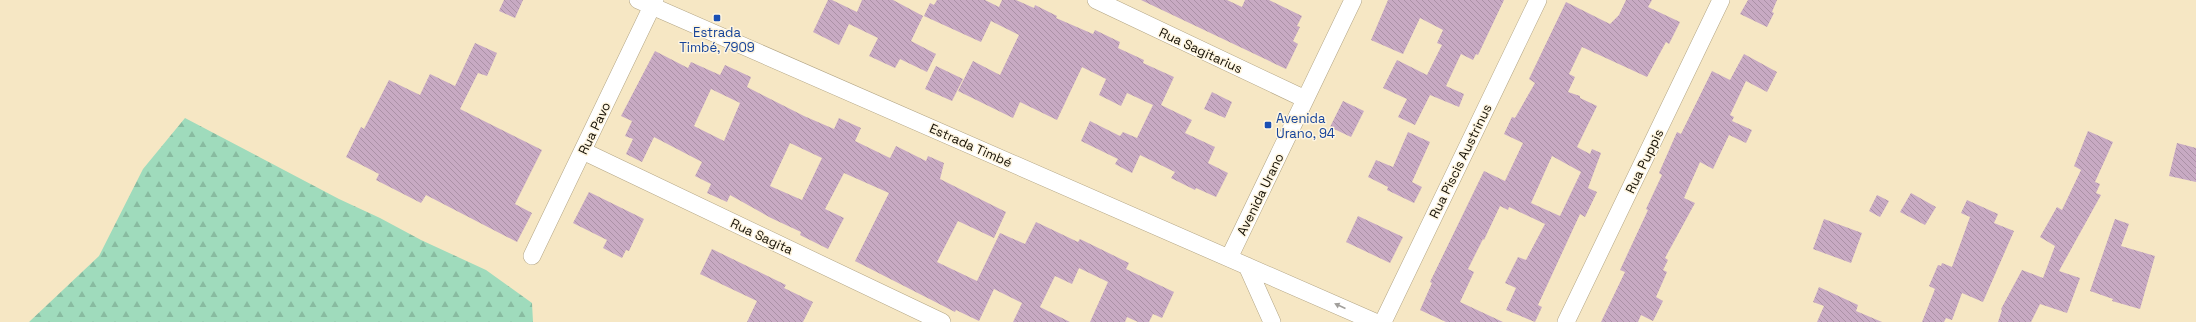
<svg xmlns="http://www.w3.org/2000/svg" width="2196" height="322" viewBox="0 0 2196 322" font-family="'Space Grotesk',sans-serif">
  <style>
    .forest { fill: url(#forest-firs) }
    .building { fill: url(#building-back-hatch); fill-rule: evenodd }
    .lines { fill: none; stroke-linecap: round; stroke-linejoin: round }
    .minor-casing { stroke: #b2a483; stroke-width: 18 }
    .minor { stroke: #fff; stroke-width: 17 }
    .oneway { fill: #a19f9b }
    .transit-dot { fill: #1a4fb4; stroke: #fef5e0; stroke-width: 1.5 }
    .labels { text-anchor: middle; stroke-width: 3; stroke-linejoin: round; paint-order: stroke }
    .transit-label { font-size: 13px; fill: #164399; stroke: #fef5e0 }
    .street-label { font-size: 13px; fill: #151005; stroke: #fef5e0 }
  </style>
  <defs>
    <pattern id="forest-firs" width="22" height="20" patternUnits="userSpaceOnUse"><rect width="22" height="20" fill="#9fdbbc"/><path d="M5 1l3.5 6h-7zM16 11l3.5 6h-7z" fill="#88bba0"/></pattern>
    <pattern id="building-back-hatch" width="6" height="6" patternUnits="userSpaceOnUse"><rect width="6" height="6" fill="#c8aac3"/><path d="M-1 5l2 2M0 0l6 6M5-1l2 2" fill="none" stroke="#ab91a6"/></pattern>
  </defs>
  <rect width="100%" height="100%" fill="#f6e7c4"/>
  <path class="forest" d="M185,118L339,199L380,218L421,240L486,270L532,303L533,322H29L99,256L143,169Z"/>
  <path class="building" d="M504,0H523L515,18L499,11Z
    M828,0H832L857,12L862,0H893L923,16L911,41L936,54L927,72L900,59L895,68L869,56L878,38L849,24L839,45L813,32Z
    M937,0H985L999,7L1002,0H1016L1034,8L1035,5L1057,16L1056,18L1093,34L1095,30L1120,42L1118,48L1144,60L1143,63L1174,77L1161,105L1192,120L1185,133L1215,147L1208,163L1228,173L1216,197L1196,188L1195,190L1171,178L1175,172L1140,155L1132,173L1115,164L1118,159L1081,141L1090,121L1120,136L1123,132L1137,138L1153,105L1127,93L1121,106L1099,95L1106,79L1082,67L1057,120L1020,102L1013,118L958,91L973,61L1000,75L1019,35L991,21L981,42L924,16L930,3L934,5Z
    M1141,0H1227L1242,7L1245,0H1269L1302,16L1297,26L1300,27L1293,41L1298,44L1286,69Z
    M1388,0H1504L1478,55L1476,54L1473,60L1461,54L1446,86L1464,94L1459,107L1430,95L1415,125L1398,117L1407,99L1383,88L1397,60L1427,75L1442,45L1437,43L1443,30L1420,18L1403,54L1371,40Z
    M1626,0H1652L1648,7L1680,22L1669,44L1666,42L1647,77L1582,47L1569,74L1575,77L1568,92L1580,96V98L1597,106L1577,147L1590,154L1592,149L1601,153L1588,188L1597,192L1585,217L1580,214L1538,305L1542,307L1535,322L1506,310L1516,288L1505,283L1518,257L1526,260L1545,224L1509,207L1508,210L1500,206L1484,240L1483,239L1468,269L1474,272L1460,302L1503,322H1446L1420,310L1432,283L1430,282L1484,171L1505,181L1523,143L1504,134L1512,117L1515,118L1535,83L1529,79L1566,2L1610,24L1619,15ZM1552,156L1581,172L1560,216L1531,203Z
    M1748,0H1777L1772,12L1774,13L1767,27L1740,14Z
    M475,43L497,53L487,76L478,73L460,109L542,150L515,204L532,213L517,242L426,195L421,203L376,180L379,174L346,157L361,127L364,129L389,80L420,95L430,74L455,86Z
    M655,51L688,68L691,62L720,75L725,65L751,77L747,87L804,116L834,129L839,118L861,128L855,141L890,158L896,146L926,161L928,156L944,163L940,179L1006,212L994,238L958,221L937,262L977,281L1000,233L1025,244L1036,222L1078,242L1080,239L1129,263L1126,269L1174,292L1162,318L1153,314L1149,322H1138L1127,317L1125,322H1090L1108,282L1079,268L1072,284L1055,276L1040,307L1070,322H1013L1022,303L994,289L979,321L956,310L955,312L855,261L889,193L844,173L825,209L844,218L828,249L800,235L801,232L771,218L730,195L727,202L707,193L711,184L695,176L702,162L654,137L642,162L626,154L633,139L625,136L632,121L621,116ZM711,89L740,103L724,141L694,126ZM790,143L822,158L802,200L770,186Z
    M1744,54L1777,72L1767,92L1746,81L1730,115L1734,117L1732,121L1752,130L1746,143L1729,135L1713,169L1700,162L1684,198L1695,203L1665,258L1668,260L1663,270L1667,272L1656,297L1663,301L1653,321L1641,315L1638,322H1601L1625,272L1620,270L1648,210L1646,209L1662,175L1659,173L1677,132L1681,134L1712,71L1730,80Z
    M936,66L963,79L952,101L925,89Z
    M1212,92L1232,102L1225,118L1204,109Z
    M1343,101L1364,111L1351,137L1330,127Z
    M2088,131L2113,142L2095,182L2100,184L2096,193L2101,195L2059,271L2080,278L2067,313L2040,304L2031,322H1998L2002,310L2001,309L2022,270L2043,278L2055,246L2040,237L2057,207L2062,210L2081,170L2074,166Z
    M1408,132L1430,142L1412,182L1422,187L1414,203L1387,190L1388,187L1368,177L1376,160L1393,167Z
    M2177,143L2196,148V182L2169,176Z
    M589,192L644,219L629,251L626,250L622,258L603,248L607,240L573,223Z
    M1911,193L1936,207L1925,225L1900,212Z
    M1877,195L1889,201L1880,217L1869,211Z
    M1967,200L1998,214L1994,223L2014,231L1983,302L1962,293L1952,320L1946,318L1944,322H1922L1935,289L1929,286L1938,265L1941,266L1942,263L1952,267L1970,217L1961,213Z
    M1358,216L1403,237L1390,263L1346,242Z
    M1824,219L1862,233L1851,263L1813,249Z
    M2115,219L2129,224L2121,246L2155,256L2140,309L2112,301L2113,299L2090,291Z
    M712,249L786,285L784,288L813,302L803,322H747L757,301L700,274Z
    M1819,287L1858,305L1856,311L1882,322H1817L1824,306L1813,302Z"/>
  <g class="lines">
    <defs>
      <path id="minor" d="M638,0L1375,322
        M1096,0L1305,99
        M583,151L942,322
        M532,256L655,0
        M1229,258L1353,0
        M1247,266L1272,322
        M1383,322L1538,0
        M1566,322L1721,0"/>
    </defs>
    <use href="#minor" class="minor-casing"/>
    <use href="#minor" class="minor"/>
  </g>
  <defs><path id="oneway-solid" d="M-6-.8H1V-3.2L6.5 0L1 3.2V.8H-6Z"/></defs>
  <use class="oneway" href="#oneway-solid" transform="translate(1340 306) rotate(-156)"/>
  <g class="transit-dot">
    <rect x="713" y="14" width="8" height="8" rx="2"/>
    <rect x="1264" y="121" width="8" height="8" rx="2"/>
  </g>
  <g class="labels">
    <g class="transit-label">
      <text x="717" y="37">Estrada<tspan x="717" dy="15">Timbé, 7909</tspan></text>
      <text x="1276" y="123" text-anchor="start">Avenida<tspan x="1276" dy="15">Urano, 94</tspan></text>
    </g>
    <g class="street-label">
      <text transform="translate(1201 50) rotate(25)" y="5">Rua Sagitarius</text>
      <text transform="translate(594 128) rotate(-64)" y="5">Rua Pavo</text>
      <text transform="translate(971 145) rotate(24)" y="5">Estrada Timbé</text>
      <text transform="translate(1460 161) rotate(-64)" y="5">Rua Piscis Austrinus</text>
      <text transform="translate(1644 161) rotate(-64)" y="5">Rua Puppis</text>
      <text transform="translate(1260 194) rotate(-64)" y="5">Avenida Urano</text>
      <text transform="translate(762 236) rotate(25)" y="5">Rua Sagita</text>
    </g>
  </g>
</svg>
